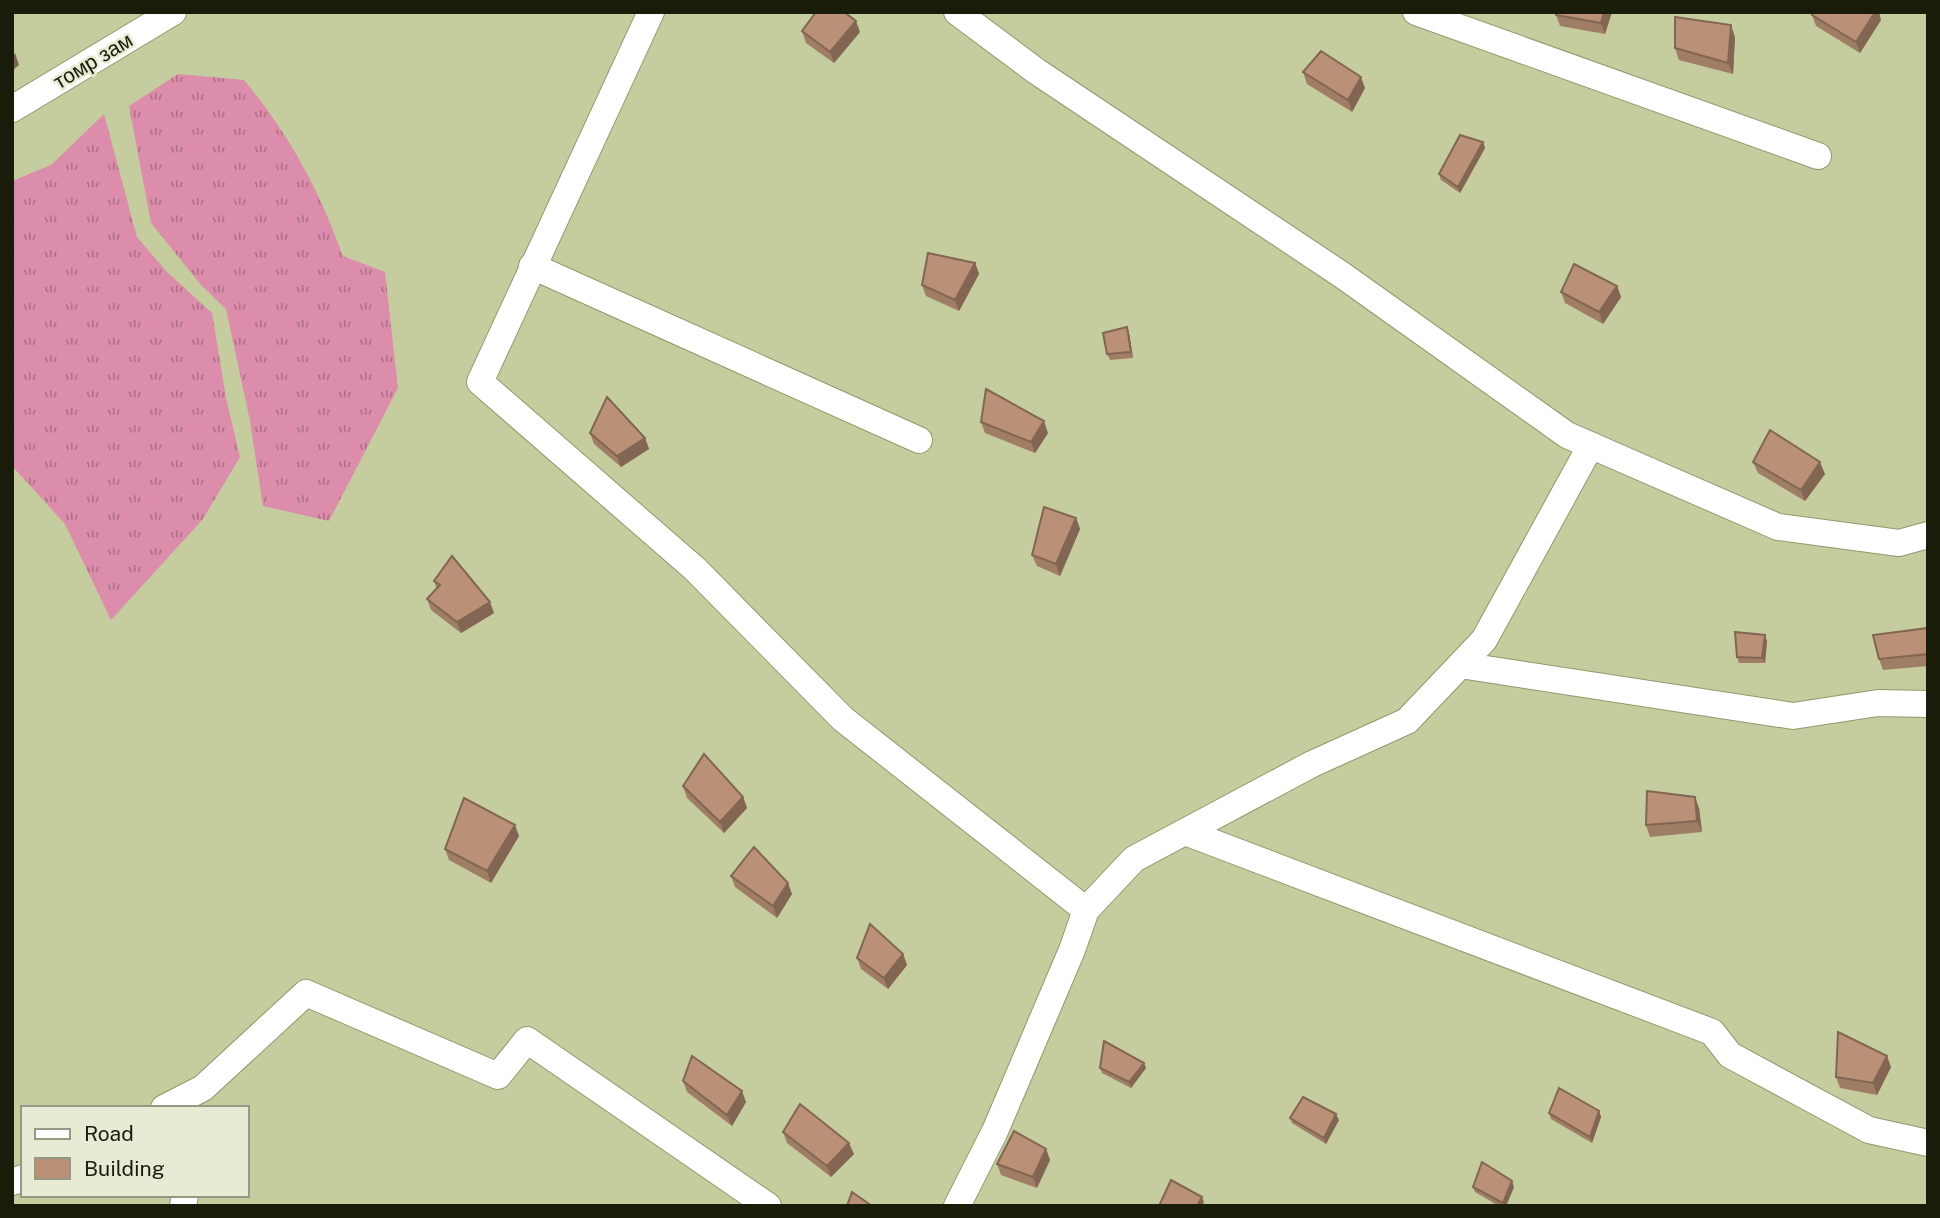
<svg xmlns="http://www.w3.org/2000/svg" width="1940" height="1218" viewBox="0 0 1940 1218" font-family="'Public Sans',sans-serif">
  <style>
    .grass { fill: url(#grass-tufts) }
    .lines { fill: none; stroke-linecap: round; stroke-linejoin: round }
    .minor-casing { stroke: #91986b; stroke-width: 28 }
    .minor { stroke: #fff; stroke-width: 26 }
    .wall { fill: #a07d65 }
    .shaded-wall { fill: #826653 }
    .building { fill: #ba9176; stroke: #826653; stroke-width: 2 }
    .labels { text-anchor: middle; stroke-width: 5; stroke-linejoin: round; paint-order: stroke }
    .street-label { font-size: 21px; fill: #1a1c0a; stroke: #e7ebd3 }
  </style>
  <defs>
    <pattern id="grass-tufts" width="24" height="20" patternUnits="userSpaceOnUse" patternTransform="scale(1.75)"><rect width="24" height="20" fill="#db8dab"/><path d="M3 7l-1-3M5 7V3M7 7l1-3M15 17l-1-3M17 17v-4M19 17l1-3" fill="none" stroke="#b17289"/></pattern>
  </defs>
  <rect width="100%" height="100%" fill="#c5cd9f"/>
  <path class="grass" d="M178,74L244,80C290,136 318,187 343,256L385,272L398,388L329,521L263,506L250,421L226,309L201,285L151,223L129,106Z
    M104,114L137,237L167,272L212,313L226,398L240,457L203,519L111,620L65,524L12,466V181L51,165Z"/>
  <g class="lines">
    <defs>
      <path id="minor" d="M651,12L480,382L695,569L843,719L1086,910
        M957,12L1036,71L1342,275L1567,435L1778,527L1899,543L1928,535
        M1416,12L1818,156
        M12,109L173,12
        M532,266L919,440
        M1460,665L1793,716L1878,703L1928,704
        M1185,832L1712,1032L1730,1055L1869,1130L1928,1143
        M164,1108L203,1088L306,993L498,1076L527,1040L768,1206
        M12,1182L23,1178
        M183,1206L185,1195
        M957,1206L995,1131L1072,950L1086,910L1134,859L1312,764L1407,721L1484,640L1591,445"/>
    </defs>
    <use href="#minor" class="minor-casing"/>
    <use href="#minor" class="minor"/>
  </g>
  <path class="wall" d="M1612,12L1605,34L1560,26L1556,15Z
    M1812,15L1881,20L1860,53L1816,26Z
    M802,31L860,32L834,63L806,43Z
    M1735,37L1733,74L1679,60L1675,48Z
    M1303,72L1365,88L1352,112L1307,84Z
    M1483,142L1485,148L1460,193L1441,180L1439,174Z
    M975,263L979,274L959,311L926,296L922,285Z
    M1617,286L1621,297L1603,324L1565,303L1561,292Z
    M1127,327L1129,333L1133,358L1110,360L1107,354Z
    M981,422L1048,433L1035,453L985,433Z
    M590,433L645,438L649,449L621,467L594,444Z
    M1753,462L1825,474L1805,501L1758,473Z
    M1076,518L1080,529L1060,576L1037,566L1032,555Z
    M434,581L494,613L461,633L431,610L427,599L437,589Z
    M1928,628V666L1883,670L1879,659Z
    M1767,641L1765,663H1739L1737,657Z
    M683,786L743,797L747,808L724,833L687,798Z
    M1699,808L1702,832L1650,837L1646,825Z
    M519,836L491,883L449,860L445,849Z
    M731,876L792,894L777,918L735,887Z
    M903,954L907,965L888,989L861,969L857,958Z
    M1891,1067L1877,1095L1840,1088L1836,1077Z
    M1100,1068H1146L1131,1088L1102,1073Z
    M683,1081L746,1102L732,1126L687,1092Z
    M1599,1111L1601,1117L1592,1143L1551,1119L1549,1113Z
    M1290,1118L1339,1120L1326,1144L1292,1123Z
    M783,1132L854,1154L831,1177L787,1143Z
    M1046,1149L1050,1160L1037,1188L1001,1175L997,1164Z
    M1473,1187H1514L1506,1206H1499L1475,1192Z"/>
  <path class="shaded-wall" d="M1604,12H1612L1605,34L1601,23Z
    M1875,12H1879L1881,20L1860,53L1856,42Z
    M856,21L860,32L834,63L830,52Z
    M1731,25L1735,37L1733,74L1728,63Z
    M15,53L19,65L12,71V56Z
    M1361,77L1365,88L1352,112L1348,100Z
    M1483,142L1485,148L1460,193L1458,187Z
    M975,263L979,274L959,311L955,300Z
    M1617,286L1621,297L1603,324L1599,312Z
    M1127,327L1129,333L1133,358L1131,352Z
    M1044,421L1048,433L1035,453L1031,442Z
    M645,438L649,449L621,467L617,456Z
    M1820,462L1825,474L1805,501L1801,490Z
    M1076,518L1080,529L1060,576L1056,564Z
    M490,602L494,613L461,633L457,622Z
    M1765,635L1767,641L1765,663L1762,658Z
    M743,797L747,808L724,833L720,822Z
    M1695,797L1699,808L1702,832L1697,821Z
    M515,825L519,836L491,883L487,871Z
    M788,883L792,894L777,918L773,906Z
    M903,954L907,965L888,989L884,978Z
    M1887,1056L1891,1067L1877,1095L1873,1083Z
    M1144,1063L1146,1068L1131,1088L1129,1082Z
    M742,1091L746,1102L732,1126L727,1115Z
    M1599,1111L1601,1117L1592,1143L1590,1137Z
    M1336,1114L1339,1120L1326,1144L1324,1138Z
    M849,1143L854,1154L831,1177L827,1166Z
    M1046,1149L1050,1160L1037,1188L1033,1177Z
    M1512,1181L1514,1187L1506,1206H1504L1503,1203Z
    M1202,1197L1204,1202L1202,1206H1197Z"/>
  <path class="building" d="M816,12H844L856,21L830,52L802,31Z
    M1556,12H1604L1601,23L1556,15Z
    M1814,12H1875L1856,42L1812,15Z
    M1675,17L1731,25L1728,63L1675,48Z
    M1321,51L1361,77L1348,100L1303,72Z
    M1460,135L1483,142L1458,187L1439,174Z
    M928,253L975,263L955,300L922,285Z
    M1574,264L1617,286L1599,312L1561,292Z
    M1127,327L1131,352L1107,354L1103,333Z
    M986,389L1044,421L1031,442L981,422Z
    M607,397L645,438L617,456L590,433Z
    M1770,430L1820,462L1801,490L1753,462Z
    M1044,507L1076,518L1056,564L1032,555Z
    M452,556L490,602L457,622L427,599L440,585L434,581Z
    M1928,628V654L1879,659L1873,635Z
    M1735,632L1765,635L1762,658L1737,657Z
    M704,754L743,797L720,822L683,786Z
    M1647,791L1695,797L1697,821L1646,825Z
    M464,798L515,825L487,871L445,849Z
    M754,847L788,883L773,906L731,876Z
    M870,924L903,954L884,978L857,958Z
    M1838,1032L1887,1056L1873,1083L1836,1077Z
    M1104,1041L1144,1063L1129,1082L1100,1068Z
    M692,1056L742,1091L727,1115L683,1081Z
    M1559,1088L1599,1111L1590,1137L1549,1113Z
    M1303,1097L1336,1114L1324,1138L1290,1118Z
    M800,1104L849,1143L827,1166L783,1132Z
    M1014,1131L1046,1149L1033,1177L997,1164Z
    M1482,1162L1512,1181L1503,1203L1473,1187Z
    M1171,1180L1202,1197L1197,1206H1159Z
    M852,1192L872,1206H847Z"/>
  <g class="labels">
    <g class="street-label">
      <text transform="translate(93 61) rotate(-31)" y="7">томр зам</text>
    </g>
  </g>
  <rect width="1940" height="1218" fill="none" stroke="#1a1c0a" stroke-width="28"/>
  <rect x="21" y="1106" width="228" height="91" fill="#e7ebd3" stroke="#959883" stroke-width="2"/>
  <rect x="35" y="1129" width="35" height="10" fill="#ffffff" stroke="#959883" stroke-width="2"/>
  <text x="84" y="1141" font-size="21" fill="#1a1c0a">Road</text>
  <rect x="35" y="1158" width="35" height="21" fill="#ba9176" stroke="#959883" stroke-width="2"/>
  <text x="84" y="1176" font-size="21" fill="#1a1c0a">Building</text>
</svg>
